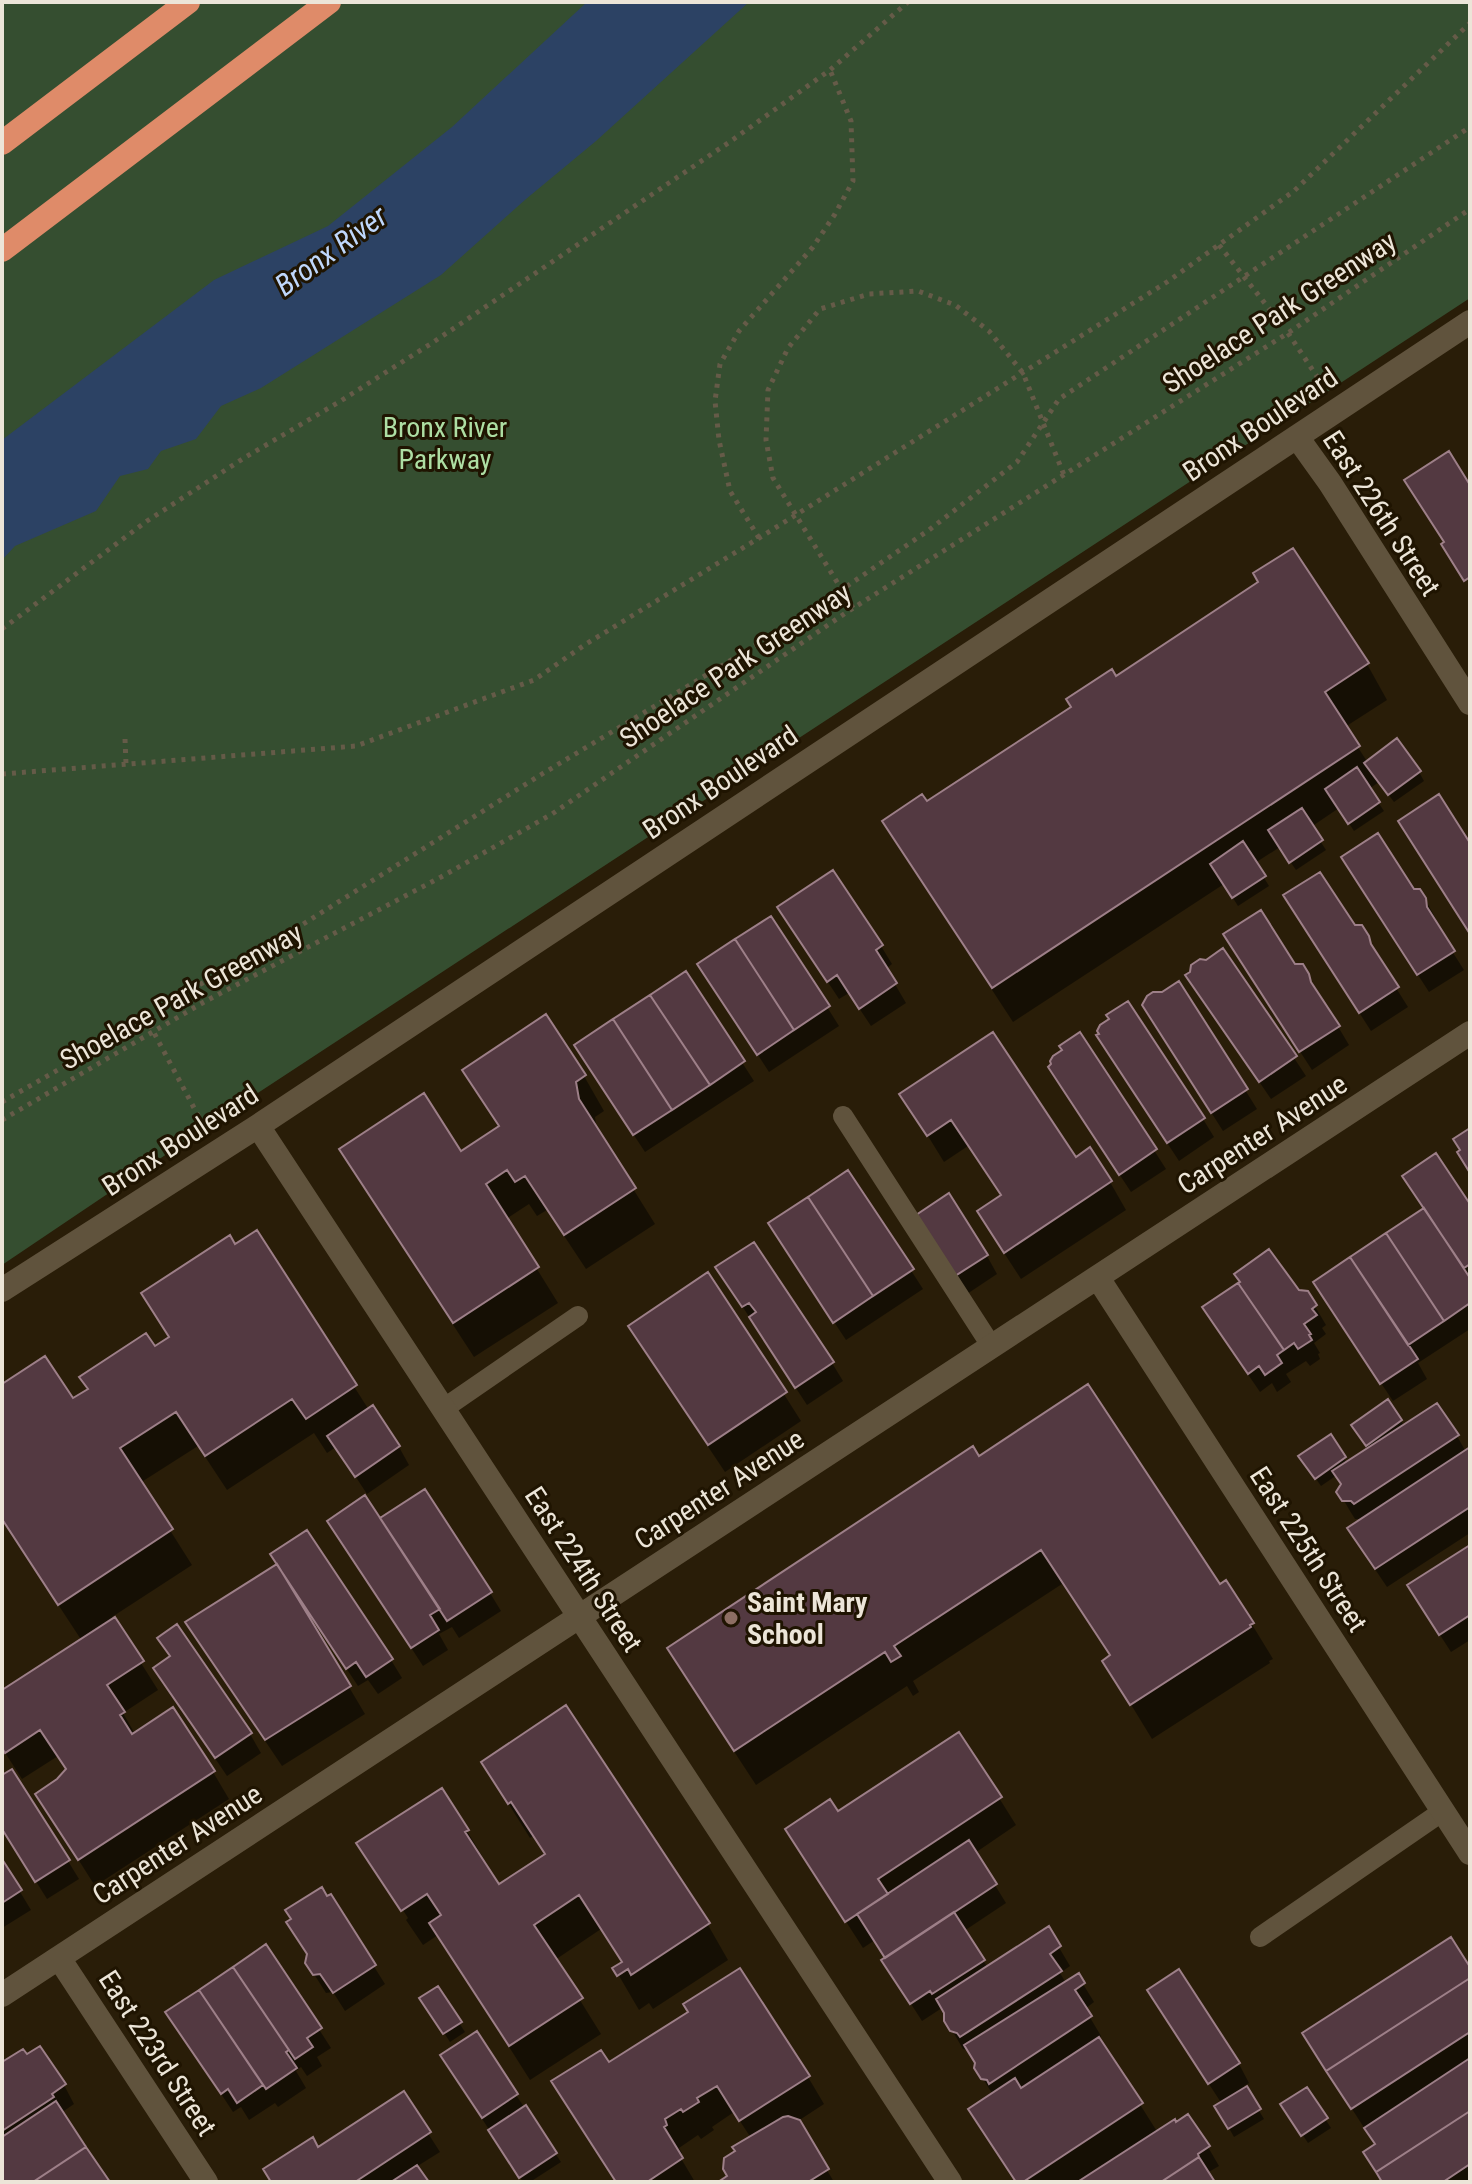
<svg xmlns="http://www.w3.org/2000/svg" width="1472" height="2184" viewBox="0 0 1472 2184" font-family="'Roboto Condensed',sans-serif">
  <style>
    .green { fill: #354e30 }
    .water { fill: #2c4264 }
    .shadow { fill: #0007 }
    .building { fill: #533941; stroke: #9d7f88; stroke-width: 2 }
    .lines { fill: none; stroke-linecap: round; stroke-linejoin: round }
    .path { stroke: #655b48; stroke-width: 5; stroke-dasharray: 4 6; stroke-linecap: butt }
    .service { stroke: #60533d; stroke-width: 20 }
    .minor { stroke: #60533d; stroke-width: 24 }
    .motorway { stroke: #df8b69; stroke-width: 24 }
    .education-dot { fill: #8d6e63; stroke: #1f1401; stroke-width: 3 }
    .labels { text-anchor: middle; stroke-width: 6; stroke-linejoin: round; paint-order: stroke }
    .street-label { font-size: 28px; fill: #ece5d8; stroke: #1f1401 }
    .park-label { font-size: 28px; fill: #addea3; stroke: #1f1401 }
    .poi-label { font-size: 28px; font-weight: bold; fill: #ece5d8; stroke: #1f1401; text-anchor: start }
    .water-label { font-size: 30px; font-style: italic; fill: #bfd7fb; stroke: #1f1401 }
  </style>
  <rect width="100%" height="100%" fill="#291d08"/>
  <path class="green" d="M2,2H1470V298L241,1104L2,1265Z"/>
  <path class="water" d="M587,2H749L596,141L526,199L441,275L261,388L221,406L196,439L161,451L148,469L120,476L96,511L15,546L2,560V440L214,280L328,226L452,127Z"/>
  <path class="shadow" d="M1292,550L1367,664L1387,700L1345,727L1368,763L1419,772L1424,781L1394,802L1379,782L1369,789L1384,811L1354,831L1339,808L1311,827L1326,850L1296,870L1280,847L1255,863L1269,886L1238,906L1224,884L1013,1022L905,857L885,821L926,804L1261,583Z
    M1354,876L1413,891L1425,899L1436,919V926L1464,970L1429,992Z
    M1296,914L1379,961L1408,1007L1371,1031Z
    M771,918L839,1026L769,1072L711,983Z
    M791,926L881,946L892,964L886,969L906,1003L871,1026L849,993L839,999Z
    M1223,951L1306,1076L1271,1099L1199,994L1206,962Z
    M1236,953L1302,966L1349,1045L1312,1070Z
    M685,974L754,1081L645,1152L587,1064Z
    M1179,984L1257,1109L1223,1131L1155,1024L1162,994Z
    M1080,1035L1166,1169L1131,1192L1061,1086Z
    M1109,1054L1203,1119L1214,1137L1179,1161Z
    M464,1070L584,1076L604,1111L595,1117L597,1131L655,1224L586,1269L547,1210L537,1216L529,1204L506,1219L558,1303L474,1357L362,1185L342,1149L461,1154L499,1128Z
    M902,1094L1075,1160L1110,1182L1126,1210L1021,1279L995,1239L1002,1196L968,1146L944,1162Z
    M848,1173L923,1289L846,1340L781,1242Z
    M1470,1207V1329L1418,1363L1427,1379L1393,1401L1326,1301Z
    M256,1233L369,1410L399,1447L409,1465L367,1494L336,1447L327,1453L314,1433L227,1490L198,1446L140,1483L192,1565L112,1617L158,1690L123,1713L135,1734L213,1772L229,1799L95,1886L54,1821L59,1781L67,1770L58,1756L22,1779L2,1748V1693L82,1641L2,1519V1386L73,1401L170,1339L143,1294L235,1247Z
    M929,1234L987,1256L997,1274L967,1294Z
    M708,1275L801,1421L725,1472L646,1354L630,1326Z
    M729,1286L832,1363L843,1381L807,1405Z
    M1298,1292L1307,1293L1326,1325L1322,1328L1326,1334L1314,1343L1320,1353L1318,1354L1320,1359L1310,1366L1306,1361L1286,1374L1291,1382L1277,1392L1272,1383L1260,1392L1215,1326Z
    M1401,1421L1404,1426L1457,1436L1466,1452L1470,1450V1533L1387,1587L1360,1547L1365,1519H1355L1350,1511L1339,1492L1342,1485L1337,1475L1321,1486L1306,1465L1330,1437L1347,1463L1369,1449L1358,1434Z
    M978,1459L1219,1587L1226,1582L1273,1659L1269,1661L1270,1663L1152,1739L1105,1662L1111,1657L1062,1584L913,1681L919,1692L913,1696L907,1686L756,1785L690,1684L669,1648Z
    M380,1521L490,1593L501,1611L459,1638L452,1627L439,1634L448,1650L423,1666L341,1540Z
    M1470,1547V1640L1451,1652L1420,1604Z
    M279,1566L391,1660L402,1678L378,1694L368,1680L358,1686L305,1606L302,1608L365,1714L282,1766L204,1650L188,1622Z
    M160,1639L250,1734L261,1753L227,1776L167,1687L171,1658Z
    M566,1708L708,1925L728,1960L653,2009L649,2003L639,2010L615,1969L623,1963L601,1929L555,1960L601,2034L530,2080L438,1935L423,1945L406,1920L408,1918L381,1876H378L359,1843L467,1831L488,1866L485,1867L498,1887L546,1856L533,1836L530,1838L483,1763Z
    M959,1734L1016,1825L975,1853L1006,1903L964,1931L988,1968L1048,1929L1070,1966L1060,1973L1066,1983L1083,1984L1094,2002L1085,2009L1101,2036L1098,2038L1158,2133L1208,2147L1219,2166L1207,2173L1213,2182H1016L993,2095L976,2067L977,2064L970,2051L963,2049L946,2020V2010L942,2008L922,2021L895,1979L887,1959L875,1940L863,1948L787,1830L838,1814Z
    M2,1778L68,1861L79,1879L47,1899L2,1827Z
    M2,1862L31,1910L2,1928Z
    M330,1897L385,1984L345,2011L333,1992L326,1993L307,1963L327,1898Z
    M266,1947L331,2048L317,2057L322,2066L307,2076L301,2067L296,2071L306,2088L278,2107L275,2103L249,2120L241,2107L233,2112L168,2013Z
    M1470,1970V2182H1384L1376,2146L1315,2052Z
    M1178,1972L1239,2064L1249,2083L1244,2086L1264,2119L1234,2137L1217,2107L1222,2104L1160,2009Z
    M437,1989L465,2032L450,2042L427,2007Z
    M2,2065L64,2085L74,2104L61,2113L107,2182H2Z
    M608,2065L808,2077L824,2104L798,2121L834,2182H722L730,2177L751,2138L734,2112L712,2127L714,2130L701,2139L698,2135L679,2148L682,2153L679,2155L695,2182H616Z
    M453,2074L516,2095L561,2162L530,2182H523Z
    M1306,2089L1331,2128L1308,2143L1288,2113Z
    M403,2094L440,2152L416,2167L426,2182H272L318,2150Z"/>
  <path class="building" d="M1449,451L1470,485V577L1464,581L1441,544L1444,542L1404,480Z
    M1293,548L1369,663L1325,692L1360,746L992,988L882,821L922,794L927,801L1071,707L1066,699L1112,669L1116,676L1258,582L1253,573Z
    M1397,738L1421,771L1388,795L1364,763Z
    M1357,767L1380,802L1348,824L1325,789Z
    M1439,794L1470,843V934L1398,821Z
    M1302,808L1323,840L1289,863L1268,830Z
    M1378,833L1414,889H1420L1426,898L1427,907L1455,951L1417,975L1341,857Z
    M1243,841L1266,876L1232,898L1210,864Z
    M833,870L883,945L876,950L897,983L859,1009L837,975L827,982L777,907Z
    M1320,872L1355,925H1362L1369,936L1371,944L1399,987L1359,1013L1283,895Z
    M1261,910L1295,964H1303L1309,974L1311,982L1340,1026L1299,1052L1223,934Z
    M771,916L830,1006L794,1030L735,939Z
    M735,939L794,1030L757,1055L697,964Z
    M1223,948L1297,1056L1259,1082L1185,975L1190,972L1191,965L1200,959L1206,960Z
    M686,971L745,1061L710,1085L650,995Z
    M1179,981L1248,1089L1211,1113L1142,1005L1147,996L1153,992H1162Z
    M650,995L710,1085L672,1110L613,1019Z
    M1128,1001L1205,1118L1167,1143L1096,1035L1099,1034L1097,1031L1100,1025L1109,1019L1106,1015Z
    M546,1014L586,1075L576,1082L579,1099L636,1188L564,1235L525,1176L515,1182L507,1170L486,1184L539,1267L453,1323L339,1149L424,1093L461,1151L499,1126L462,1070Z
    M613,1019L672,1110L633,1135L574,1045Z
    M993,1032L1076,1157L1090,1147L1112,1181L1004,1253L977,1211L1001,1195L951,1120L927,1136L899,1094Z
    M1080,1032L1157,1149L1119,1175L1048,1067L1051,1064L1050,1061L1053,1056L1062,1050L1059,1046Z
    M1470,1128V1173L1457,1152L1460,1150L1453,1139Z
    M1436,1153L1470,1204V1264L1464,1268L1402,1176Z
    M848,1170L914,1269L873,1296L808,1197Z
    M949,1193L988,1255L955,1276L916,1215Z
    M808,1197L873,1296L833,1323L768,1223Z
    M1424,1208L1470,1278V1303L1444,1321L1386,1233Z
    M257,1230L357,1385L306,1419L292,1399L205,1456L176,1412L120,1448L173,1529L58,1605L2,1519V1384L45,1356L73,1398L88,1389L79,1377L146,1333L155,1346L169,1337L141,1293L230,1235L235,1244Z
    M1386,1233L1444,1321L1408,1345L1350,1257Z
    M754,1242L834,1362L795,1388L749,1317L756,1312L749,1303L742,1307L715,1267Z
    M1269,1249L1299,1290L1308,1291L1317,1305L1312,1309L1317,1315L1304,1324L1311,1334L1309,1335L1312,1340L1298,1349L1294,1343L1284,1350L1238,1283L1240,1282L1234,1274Z
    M1350,1257L1418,1359L1380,1384L1313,1282Z
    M708,1272L787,1392L708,1445L628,1326Z
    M1238,1283L1284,1350L1277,1355L1282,1363L1265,1375L1259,1366L1248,1374L1202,1307Z
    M1088,1384L1220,1584L1226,1580L1254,1623L1250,1625L1251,1627L1130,1705L1102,1661L1110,1655L1041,1550L894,1646L901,1656L891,1662L885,1652L734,1751L667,1648L973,1446L979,1456Z
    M1388,1399L1402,1420L1366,1446L1351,1425Z
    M1437,1403L1459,1435L1354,1504L1351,1501H1342L1336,1492L1341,1484L1332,1471Z
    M373,1405L400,1446L355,1477L327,1436Z
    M1331,1434L1346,1457L1315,1479L1298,1456Z
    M1470,1447V1507L1375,1569L1347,1528Z
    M425,1489L492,1592L447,1621L380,1518Z
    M365,1495L440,1609L430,1615L439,1630L411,1648L327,1521Z
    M307,1530L393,1659L366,1677L356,1662L346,1669L270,1554Z
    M1470,1545V1615L1439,1635L1407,1585Z
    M277,1564L351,1686L265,1740L185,1622Z
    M115,1617L144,1661L107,1685L125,1712L120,1715L132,1734L173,1707L215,1771L78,1860L35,1794L57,1779L66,1769L40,1730L5,1753L2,1748V1690Z
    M177,1624L252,1733L215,1758L153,1668L170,1656L157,1638Z
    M566,1705L710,1923L631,1975L628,1969L617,1976L612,1968L622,1962L579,1895L534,1925L583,1998L509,2046L429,1923L441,1915L427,1894L401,1911L356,1843L442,1788L469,1830L465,1832L499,1884L545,1854L511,1802L508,1804L481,1762Z
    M959,1732L1002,1797L878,1879L888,1894L845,1922L785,1829L830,1799L838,1811Z
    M12,1769L70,1860L35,1882L2,1829V1775Z
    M969,1840L997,1884L885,1958L857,1914Z
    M2,1859L22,1890L2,1903Z
    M322,1887L327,1896L331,1894L376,1965L333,1993L320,1974L313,1975L305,1963L307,1954L286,1922L291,1919L285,1910Z
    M954,1912L985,1960L932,1994L930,1991L910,2004L881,1960Z
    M1049,1926L1061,1946L1050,1954L1062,1971L960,2037L957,2033L950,2031L944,2021V2013L936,1999Z
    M1451,1937L1470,1967V1978L1326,2071L1302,2033Z
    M266,1944L322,2028L307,2038L313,2047L295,2059L233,1967Z
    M233,1967L289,2050L286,2052L297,2068L266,2089L199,1990Z
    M740,1968L810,2076L739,2121L717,2086L697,2098L699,2102L683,2112L681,2109L665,2119L667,2125L664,2127L683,2158L647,2182H616L551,2081L601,2050L609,2062L688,2012L683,2004Z
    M1179,1969L1240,2063L1208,2084L1147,1990Z
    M1079,1973L1085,1983L1075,1990L1092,2016L989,2084L987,2080L981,2079L974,2068L975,2063L964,2045Z
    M1470,1978V2032L1351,2109L1326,2071Z
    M438,1986L462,2022L443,2034L419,1998Z
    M199,1990L263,2085L237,2103L228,2089L221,2094L165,2012Z
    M477,2031L518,2094L482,2118L440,2055Z
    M1099,2037L1143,2103L1023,2182H1016L968,2109L1015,2078L1021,2088Z
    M40,2046L66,2084L52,2094L54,2097L2,2131V2062L23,2049L27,2054Z
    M1470,2058V2111L1376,2172L1363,2152L1375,2144L1364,2128Z
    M1247,2086L1261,2109L1228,2129L1214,2106Z
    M1307,2087L1328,2118L1301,2136L1280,2104Z
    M404,2091L431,2132L355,2182H271L263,2169L313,2137L318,2147Z
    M56,2101L86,2147L33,2182H2V2137Z
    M526,2105L557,2153L519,2178L488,2130Z
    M1470,2111V2164L1443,2182H1382L1376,2172Z
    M1188,2114L1210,2146L1198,2154L1199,2157L1161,2182L1079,2181L1175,2119L1176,2122Z
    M788,2116L800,2120L829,2169L808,2182H718L727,2176L723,2169L724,2158L735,2151L732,2147L783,2117Z
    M86,2147L110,2182H33Z
    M1199,2157L1215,2182H1161Z
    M417,2165L429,2182H391Z"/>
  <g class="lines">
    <path class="path" d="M1219,245L1278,320
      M1288,333L1318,378
      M759,538L730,491L719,440L715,401L720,364L739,331L813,247L835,214L853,181L851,121L830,70
      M853,608L773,478L766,440L768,390L788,348L820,309L869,294L918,291L955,305L989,331L1023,373L1064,475
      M2,629L147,521L244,458L339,402L432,343L731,141L830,70L908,2
      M125,739L126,764
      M2,774L356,746L534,680L586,644L759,538L1167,282L1294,191L1470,23
      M145,1016L201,1121
      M2,1102L75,1060L145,1016L281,938L542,774L796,621L929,530L1017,462L1059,399L1470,127
      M2,1120L204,1002L441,877L552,814L847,612L1288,333L1470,209"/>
    <path class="service" d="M843,1116L992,1347
      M443,1409L578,1316
      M1260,1937L1443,1811"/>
    <path class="minor" d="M1297,437L1330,483L1470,703
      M258,1126L950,2182
      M1098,1278L1470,1853
      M2,1290L258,1126L1470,322
      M59,1958L206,2182
      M2,1995L1470,1033"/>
    <path class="motorway" d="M2,143L188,2
      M2,250L329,2"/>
  </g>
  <circle class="education-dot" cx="731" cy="1618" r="8"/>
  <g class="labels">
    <g class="street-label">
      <text transform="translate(1279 312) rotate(-33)" y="10">Shoelace Park Greenway</text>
      <text transform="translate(1260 424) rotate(-34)" y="10">Bronx Boulevard</text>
      <text transform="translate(1382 513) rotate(57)" y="10">East 226th Street</text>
      <text transform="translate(735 665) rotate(-34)" y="10">Shoelace Park Greenway</text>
      <text transform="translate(720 782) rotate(-34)" y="10">Bronx Boulevard</text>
      <text transform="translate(181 996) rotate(-29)" y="10">Shoelace Park Greenway</text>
      <text transform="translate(1262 1134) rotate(-33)" y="10">Carpenter Avenue</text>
      <text transform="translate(180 1140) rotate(-33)" y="10">Bronx Boulevard</text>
      <text transform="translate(719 1489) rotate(-33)" y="10">Carpenter Avenue</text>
      <text transform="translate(1309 1549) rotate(57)" y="10">East 225th Street</text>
      <text transform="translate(584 1569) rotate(57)" y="10">East 224th Street</text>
      <text transform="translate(177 1844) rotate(-33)" y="10">Carpenter Avenue</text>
      <text transform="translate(158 2053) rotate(57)" y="10">East 223rd Street</text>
    </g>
    <g class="park-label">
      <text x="445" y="437">Bronx River<tspan x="445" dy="32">Parkway</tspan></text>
    </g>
    <g class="poi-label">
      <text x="747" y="1612">Saint Mary<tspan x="747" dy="32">School</tspan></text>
    </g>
    <g class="water-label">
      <text transform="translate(331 251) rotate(-36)" y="10">Bronx River</text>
    </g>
  </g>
  <rect width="1472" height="2184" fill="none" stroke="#ece5d8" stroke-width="8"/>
</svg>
